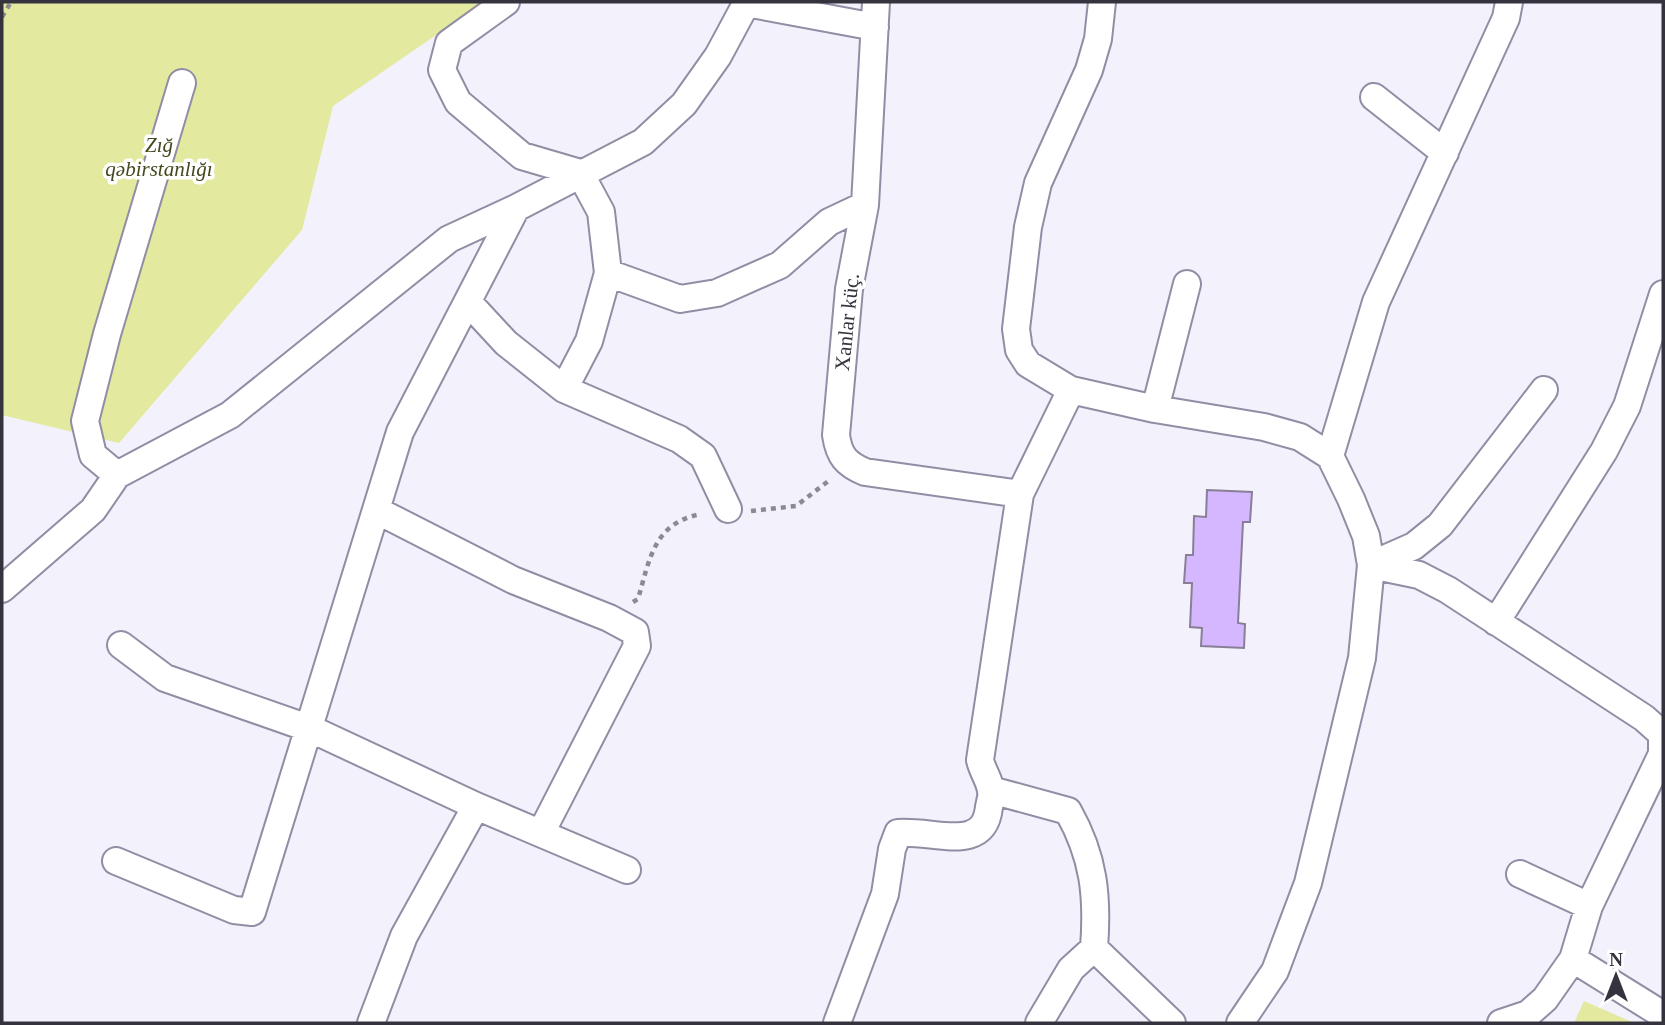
<svg xmlns="http://www.w3.org/2000/svg" width="1665" height="1025" viewBox="0 0 1665 1025" font-family="'Times New Roman',serif">
  <style>
    .green { fill: #e3e99e }
    .building { fill: #d4b7fe; stroke: #887f96; stroke-width: 2 }
    .lines { fill: none; stroke-linecap: round; stroke-linejoin: round }
    .minor-casing { stroke: #928ca4; stroke-width: 30 }
    .path { stroke: #8b8993; stroke-width: 4.5; stroke-dasharray: 5 5; stroke-linecap: butt }
    .minor { stroke: #fff; stroke-width: 26 }
    .labels { text-anchor: middle; stroke-width: 7; stroke-linejoin: round; paint-order: stroke }
    .park-label { font-size: 21px; font-style: italic; fill: #46491f; stroke: #fff }
    .street-label { font-size: 21px; fill: #35333d; stroke: #fff }
  </style>
  <rect width="100%" height="100%" fill="#f3f1fb"/>
  <path class="green" d="M2,2H484L333,106L302,230L119,443L2,415Z
    M1584,1001L1634,1023H1574Z"/>
  <path class="building" d="M1207,490L1252,492L1250,522H1243L1238,623L1245,624L1244,648L1201,646L1202,628L1190,627L1192,583H1184L1186,555H1193L1194,516L1206,517Z"/>
  <g class="lines">
    <defs>
      <path id="minor" d="M506,2L449,43L442,70L458,102L522,156L580,173L601,212L608,273L589,341L564,389
        M876,2L865,205L849,289L836,435C839,456 846,464 865,472L1020,494
        M1102,2L1098,39L1089,70L1038,183L1028,227L1016,329L1019,350L1028,364L1071,390L1155,409L1264,427L1300,437L1330,456L1351,499L1366,536L1371,565L1362,658L1308,883L1275,971L1240,1023
        M746,3L875,27
        M1374,97L1445,153
        M608,273L680,299L717,293L780,265L829,222L865,205
        M468,302L506,343L564,389L679,439L703,456L728,509
        M1155,409L1187,284
        M1330,456L1376,302L1506,18L1509,2
        M117,475L93,455L85,421L107,334L182,83
        M376,510L513,580L609,618L635,632L637,646L541,833
        M1371,565L1419,575L1448,590L1644,718L1662,734V754L1589,906L1573,959L1545,999L1528,1014L1501,1023
        M1371,565L1414,546L1440,525L1544,390
        M2,589L93,510L117,475L230,415L449,239L516,208L643,142L684,104L718,56L747,2
        M1496,622L1604,451L1627,406L1663,294
        M121,645L165,678L311,729L476,806L627,870
        M991,790L1068,811C1094,857 1098,896 1094,948L1071,969L1039,1023
        M116,861L234,910L252,912L400,432L516,208
        M1520,874L1589,906
        M1094,948L1172,1023
        M1573,959L1663,1015
        M371,1023L404,936L476,806
        M837,1023L885,894L892,849L898,833C935,830 984,854 989,807C990,802 992,795 991,791C990,781 982,770 980,760L1020,494L1071,390"/>
    </defs>
    <use href="#minor" class="minor-casing"/>
    <path class="path" d="M2,17L11,2
      M751,511L796,506L831,479
      M633,602L638,599C650,558 654,523 701,514"/>
    <use href="#minor" class="minor"/>
  </g>
  <g class="labels">
    <g class="park-label">
      <text x="159" y="152">Zığ<tspan x="159" dy="24">qəbirstanlığı</tspan></text>
    </g>
    <g class="street-label">
      <text transform="translate(847 322) rotate(-84)" y="7">Xanlar küç.</text>
    </g>
  </g>
  <rect width="1665" height="1025" fill="none" stroke="#35333d" stroke-width="7"/>
  <g transform="translate(1616 976)" stroke="#ffffff" stroke-width="5" paint-order="stroke">
  <path d="M0-5L12 26L0 18L-12 26Z" fill="#35333d"/>
  <text y="-10" font-size="19" font-weight="bold" text-anchor="middle" fill="#35333d">N</text>
  </g>
</svg>
